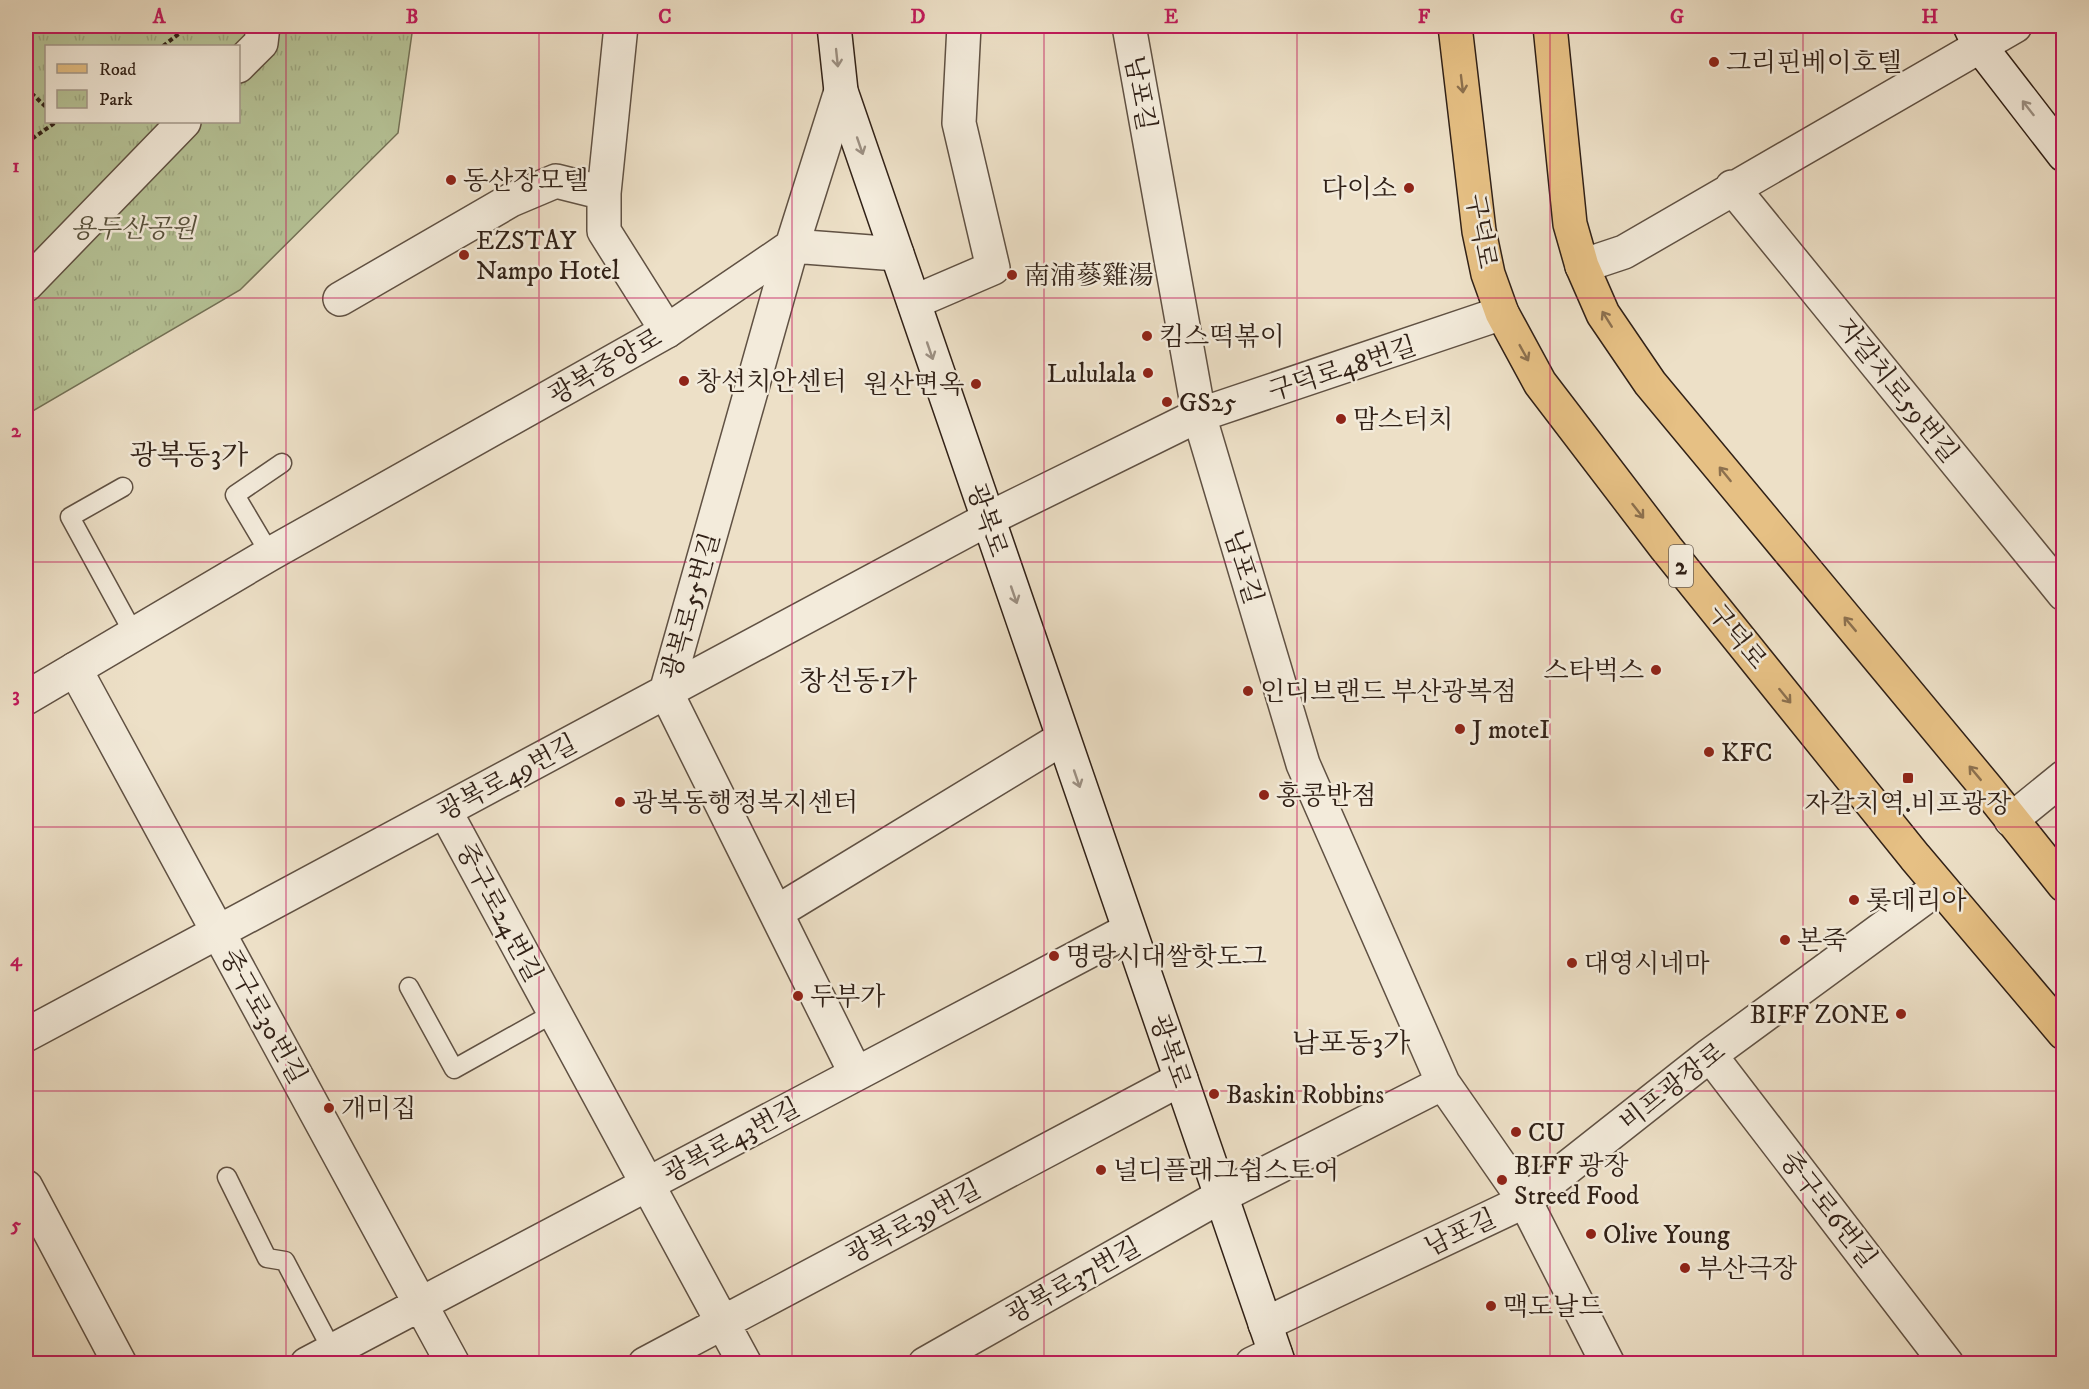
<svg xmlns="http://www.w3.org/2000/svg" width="2089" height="1389" viewBox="0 0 2089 1389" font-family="'IM FELL DW Pica','Noto Serif KR',serif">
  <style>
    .park { fill: url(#park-tufts); stroke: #747257; stroke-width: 1.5; fill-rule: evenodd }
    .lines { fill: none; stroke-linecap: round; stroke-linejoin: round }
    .service-casing { stroke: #605143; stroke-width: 21 }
    .minor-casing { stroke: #605143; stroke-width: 36 }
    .tertiary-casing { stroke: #605143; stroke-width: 36 }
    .secondary-casing { stroke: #312117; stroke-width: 36 }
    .primary-casing { stroke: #312117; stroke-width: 36 }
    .path { stroke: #312117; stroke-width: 4; stroke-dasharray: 4.5 3; stroke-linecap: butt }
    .service { stroke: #f3ebdb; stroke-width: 18 }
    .minor { stroke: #f3ebdb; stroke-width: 33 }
    .tertiary { stroke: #f3ebdb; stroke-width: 33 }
    .secondary { stroke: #f3ebdb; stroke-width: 33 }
    .primary { stroke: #e6c084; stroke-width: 33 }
    .oneway { stroke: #9c9083 }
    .oneway2 { stroke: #8c704e }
    .grid { fill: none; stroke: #c2185b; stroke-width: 1.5; stroke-opacity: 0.55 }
    .poi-dot { fill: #8f2418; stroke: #f3ebdb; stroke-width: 2 }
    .labels { text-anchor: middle; stroke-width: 5; stroke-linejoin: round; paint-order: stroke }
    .shield { fill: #f3ebdb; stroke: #6b5e52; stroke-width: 1.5 }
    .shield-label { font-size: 24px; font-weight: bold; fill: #312117 }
    .poi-label { font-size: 26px; fill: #312117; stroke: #f3ebdb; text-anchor: start }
    .street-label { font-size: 26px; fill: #312117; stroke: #f3ebdb }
    .park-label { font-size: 26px; font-style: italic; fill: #59523d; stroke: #f3ebdb }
    .quarter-label { font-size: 28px; fill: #312117; stroke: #f3ebdb }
    .neatline { fill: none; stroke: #c2185b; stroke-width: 2 }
    .grid-label { font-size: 20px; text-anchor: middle; font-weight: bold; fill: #c2185b }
  </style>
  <defs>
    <pattern id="park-tufts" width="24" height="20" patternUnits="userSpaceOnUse" patternTransform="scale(1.5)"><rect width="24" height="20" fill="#b6c397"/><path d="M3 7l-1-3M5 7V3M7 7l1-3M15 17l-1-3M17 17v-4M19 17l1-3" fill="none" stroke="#9da781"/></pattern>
  </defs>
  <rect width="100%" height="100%" fill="#ede0c7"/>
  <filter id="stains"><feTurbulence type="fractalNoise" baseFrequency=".00333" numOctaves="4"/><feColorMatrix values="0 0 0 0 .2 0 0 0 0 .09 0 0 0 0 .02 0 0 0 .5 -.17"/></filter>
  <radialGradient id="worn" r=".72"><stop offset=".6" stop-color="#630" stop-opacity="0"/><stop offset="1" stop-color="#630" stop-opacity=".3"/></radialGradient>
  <path class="park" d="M26,26H413L398,133L240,290L26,415ZM46,46H238V122H46Z"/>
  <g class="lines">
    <defs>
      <path id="service" d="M123,487L70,517L134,634
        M270,554L235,495L282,463
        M409,987L454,1069L554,1013
        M227,1177L267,1258L285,1261L332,1350"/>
      <path id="minor" d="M1129,26L1199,415L1303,764L1443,1083L1525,1201L1265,1324
        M238,66L261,43L263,26
        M1732,187L2064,594
        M604,193L621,26
        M1582,266L1624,252L2015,26
        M26,285L184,122
        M340,299L511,200L556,181L604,193V231L667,331
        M914,302L993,268L959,123L964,26
        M75,669L453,1364
        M445,811L745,1364
        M2011,820L2064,777
        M777,912L1063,738
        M26,1035L988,519L1199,415L1502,313
        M1710,1055L1947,1364
        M856,1074L666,692L792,246L897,254
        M26,1187L120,1364
        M307,1364L1129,930
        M645,1364L1181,1079
        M925,1364L1221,1196L1443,1083
        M1252,1364L1275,1353
        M1608,1364L1525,1201L1710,1055L1939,887"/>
      <path id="tertiary" d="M26,698L270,554L667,331L792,246L841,91"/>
      <path id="secondary" d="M834,26L841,91L1279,1364
        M1970,26L1979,45L2064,155"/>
      <path id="primary" d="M1455,26L1479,231L1488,274L1502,313L1540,383L1666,548L1915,857L2064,1033
        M1550,26L1570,224L1582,266L1603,314L1650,383L1989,791L2064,885"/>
    </defs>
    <use href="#service" class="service-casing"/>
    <use href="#minor" class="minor-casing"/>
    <use href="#tertiary" class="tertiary-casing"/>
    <use href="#secondary" class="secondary-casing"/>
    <use href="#primary" class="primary-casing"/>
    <path class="path" d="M163,46L189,26
      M26,88L46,107
      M26,143L56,122"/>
    <use href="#service" class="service"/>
    <use href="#minor" class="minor"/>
    <use href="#tertiary" class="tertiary"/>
    <use href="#secondary" class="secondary"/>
    <use href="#primary" class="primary"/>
  </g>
  <defs><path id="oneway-shaft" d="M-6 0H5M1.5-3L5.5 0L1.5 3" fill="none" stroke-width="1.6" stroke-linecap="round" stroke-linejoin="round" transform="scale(1.5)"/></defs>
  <g class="oneway">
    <use href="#oneway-shaft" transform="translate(837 58) rotate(84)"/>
    <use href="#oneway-shaft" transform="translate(2028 108) rotate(-128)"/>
    <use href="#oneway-shaft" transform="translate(860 146) rotate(71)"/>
    <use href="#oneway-shaft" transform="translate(930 351) rotate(71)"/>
    <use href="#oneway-shaft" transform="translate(1014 595) rotate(71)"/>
    <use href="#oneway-shaft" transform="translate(1077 779) rotate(71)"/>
  </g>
  <g class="oneway2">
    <use href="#oneway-shaft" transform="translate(1462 84) rotate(83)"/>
    <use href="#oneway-shaft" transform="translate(1607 319) rotate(-122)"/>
    <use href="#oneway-shaft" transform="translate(1524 353) rotate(61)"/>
    <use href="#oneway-shaft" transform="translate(1725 474) rotate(-129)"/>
    <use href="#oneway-shaft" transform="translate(1638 511) rotate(52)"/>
    <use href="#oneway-shaft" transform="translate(1850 624) rotate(-130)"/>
    <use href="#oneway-shaft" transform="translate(1785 696) rotate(51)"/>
    <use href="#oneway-shaft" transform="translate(1975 773) rotate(-130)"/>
  </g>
  <path class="grid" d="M286,26V1364M539,26V1364M792,26V1364M1044,26V1364M1297,26V1364M1550,26V1364M1803,26V1364M26,298H2064M26,562H2064M26,827H2064M26,1091H2064"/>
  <g class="poi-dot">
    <circle cx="1714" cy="62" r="6"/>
    <circle cx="451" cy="180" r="6"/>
    <circle cx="1409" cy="188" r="6"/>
    <circle cx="464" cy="255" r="6"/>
    <circle cx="1012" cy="275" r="6"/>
    <circle cx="1147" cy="336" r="6"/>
    <circle cx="1148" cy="373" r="6"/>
    <circle cx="684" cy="381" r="6"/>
    <circle cx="976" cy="384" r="6"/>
    <circle cx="1167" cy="402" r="6"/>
    <circle cx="1341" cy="419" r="6"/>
    <circle cx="1656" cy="670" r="6"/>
    <circle cx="1248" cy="691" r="6"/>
    <circle cx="1460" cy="729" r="6"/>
    <circle cx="1709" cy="752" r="6"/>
    <rect x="1902" y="772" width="12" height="12" rx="3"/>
    <circle cx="1264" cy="795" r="6"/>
    <circle cx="620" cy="802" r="6"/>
    <circle cx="1854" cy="900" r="6"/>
    <circle cx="1785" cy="940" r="6"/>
    <circle cx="1054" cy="956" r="6"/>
    <circle cx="1572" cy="963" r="6"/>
    <circle cx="798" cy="996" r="6"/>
    <circle cx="1901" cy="1014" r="6"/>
    <circle cx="1214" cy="1094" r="6"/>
    <circle cx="329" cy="1108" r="6"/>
    <circle cx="1516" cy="1132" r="6"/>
    <circle cx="1101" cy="1170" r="6"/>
    <circle cx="1502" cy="1180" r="6"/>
    <circle cx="1591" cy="1234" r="6"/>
    <circle cx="1685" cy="1268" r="6"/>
    <circle cx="1491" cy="1306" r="6"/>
  </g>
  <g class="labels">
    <rect class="shield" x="1669" y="545" width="24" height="42" rx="4.5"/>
    <g class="shield-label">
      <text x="1681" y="574">2</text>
    </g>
    <g class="poi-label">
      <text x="1726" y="71">그리핀베이호텔</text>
      <text x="463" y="189">동산장모텔</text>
      <text x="1397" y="197" text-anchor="end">다이소</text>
      <text x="476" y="249">EZSTAY<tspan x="476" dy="30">Nampo Hotel</tspan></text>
      <text x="1024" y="284">南浦蔘雞湯</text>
      <text x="1159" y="345">킴스떡볶이</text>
      <text x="1136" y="382" text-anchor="end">Lululala</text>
      <text x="696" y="390">창선치안센터</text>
      <text x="964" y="393" text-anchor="end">원산면옥</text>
      <text x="1179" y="411">GS25</text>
      <text x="1353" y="428">맘스터치</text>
      <text x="1644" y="679" text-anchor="end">스타벅스</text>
      <text x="1260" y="700">인디브랜드 부산광복점</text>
      <text x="1472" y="738">J moteI</text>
      <text x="1721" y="761">KFC</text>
      <text x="1276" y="804">홍콩반점</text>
      <text x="632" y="811">광복동행정복지센터</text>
      <text x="1908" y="812" text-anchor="middle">자갈치역.비프광장</text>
      <text x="1866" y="909">롯데리아</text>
      <text x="1797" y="949">본죽</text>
      <text x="1066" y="965">명랑시대쌀핫도그</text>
      <text x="1584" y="972">대영시네마</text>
      <text x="810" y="1005">두부가</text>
      <text x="1889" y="1023" text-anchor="end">BIFF ZONE</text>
      <text x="1226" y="1103">Baskin Robbins</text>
      <text x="341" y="1117">개미집</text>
      <text x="1528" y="1141">CU</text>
      <text x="1514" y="1174">BIFF 광장<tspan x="1514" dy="30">Streed Food</tspan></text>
      <text x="1113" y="1179">널디플래그쉽스토어</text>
      <text x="1603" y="1243">Olive Young</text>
      <text x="1697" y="1277">부산극장</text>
      <text x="1503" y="1315">맥도날드</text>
    </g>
    <g class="street-label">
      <text transform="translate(1141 93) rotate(80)" y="9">남포길</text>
      <text transform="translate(1482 231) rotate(80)" y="9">구덕로</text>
      <text transform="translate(605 366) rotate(-30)" y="9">광복중앙로</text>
      <text transform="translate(1342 368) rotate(-18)" y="9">구덕로48번길</text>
      <text transform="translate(1898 390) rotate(51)" y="9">자갈치로59번길</text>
      <text transform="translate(988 520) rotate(71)" y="9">광복로</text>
      <text transform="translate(1244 567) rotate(73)" y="9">남포길</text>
      <text transform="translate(690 606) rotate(-74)" y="9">광복로55번길</text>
      <text transform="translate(1738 636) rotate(51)" y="9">구덕로</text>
      <text transform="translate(507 777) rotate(-28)" y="9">광복로49번길</text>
      <text transform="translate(500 912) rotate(62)" y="9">중구로24번길</text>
      <text transform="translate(264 1016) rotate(61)" y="9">중구로30번길</text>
      <text transform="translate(1171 1051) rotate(71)" y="9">광복로</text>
      <text transform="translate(1672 1086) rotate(-38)" y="9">비프광장로</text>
      <text transform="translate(731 1140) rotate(-28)" y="9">광복로43번길</text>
      <text transform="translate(1829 1209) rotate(52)" y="9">중구로6번길</text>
      <text transform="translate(913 1221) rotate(-28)" y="9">광복로39번길</text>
      <text transform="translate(1460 1232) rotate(-25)" y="9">남포길</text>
      <text transform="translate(1073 1280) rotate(-29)" y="9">광복로37번길</text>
    </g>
    <g class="park-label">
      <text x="133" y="237">용두산공원</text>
    </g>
    <g class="quarter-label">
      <text x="189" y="464">광복동3가</text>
      <text x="858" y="690">창선동1가</text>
      <text x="1351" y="1052">남포동3가</text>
    </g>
  </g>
  <rect width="2089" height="1389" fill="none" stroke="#ede0c7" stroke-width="66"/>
  <rect x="45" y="45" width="195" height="78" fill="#f3ebdb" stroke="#a59a8d" stroke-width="1.5"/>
  <rect x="57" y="64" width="30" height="9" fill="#e6c084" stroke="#a59a8d" stroke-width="1.5"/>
  <text x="99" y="75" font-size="18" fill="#312117">Road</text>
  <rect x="57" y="90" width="30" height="18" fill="url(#park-tufts)" stroke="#a59a8d" stroke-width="1.5"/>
  <text x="99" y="105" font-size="18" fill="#312117">Park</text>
  <rect x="33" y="33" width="2023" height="1323" class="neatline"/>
  <g class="grid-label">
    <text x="159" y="23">A</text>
    <text x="412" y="23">B</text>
    <text x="665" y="23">C</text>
    <text x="918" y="23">D</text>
    <text x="1171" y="23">E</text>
    <text x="1424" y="23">F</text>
    <text x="1677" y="23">G</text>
    <text x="1930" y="23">H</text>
    <text x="16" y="172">1</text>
    <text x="16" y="437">2</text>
    <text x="16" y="701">3</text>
    <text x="16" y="966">4</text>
    <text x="16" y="1231">5</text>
  </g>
  <rect width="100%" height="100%" filter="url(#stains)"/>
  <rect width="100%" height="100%" fill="url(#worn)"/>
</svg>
